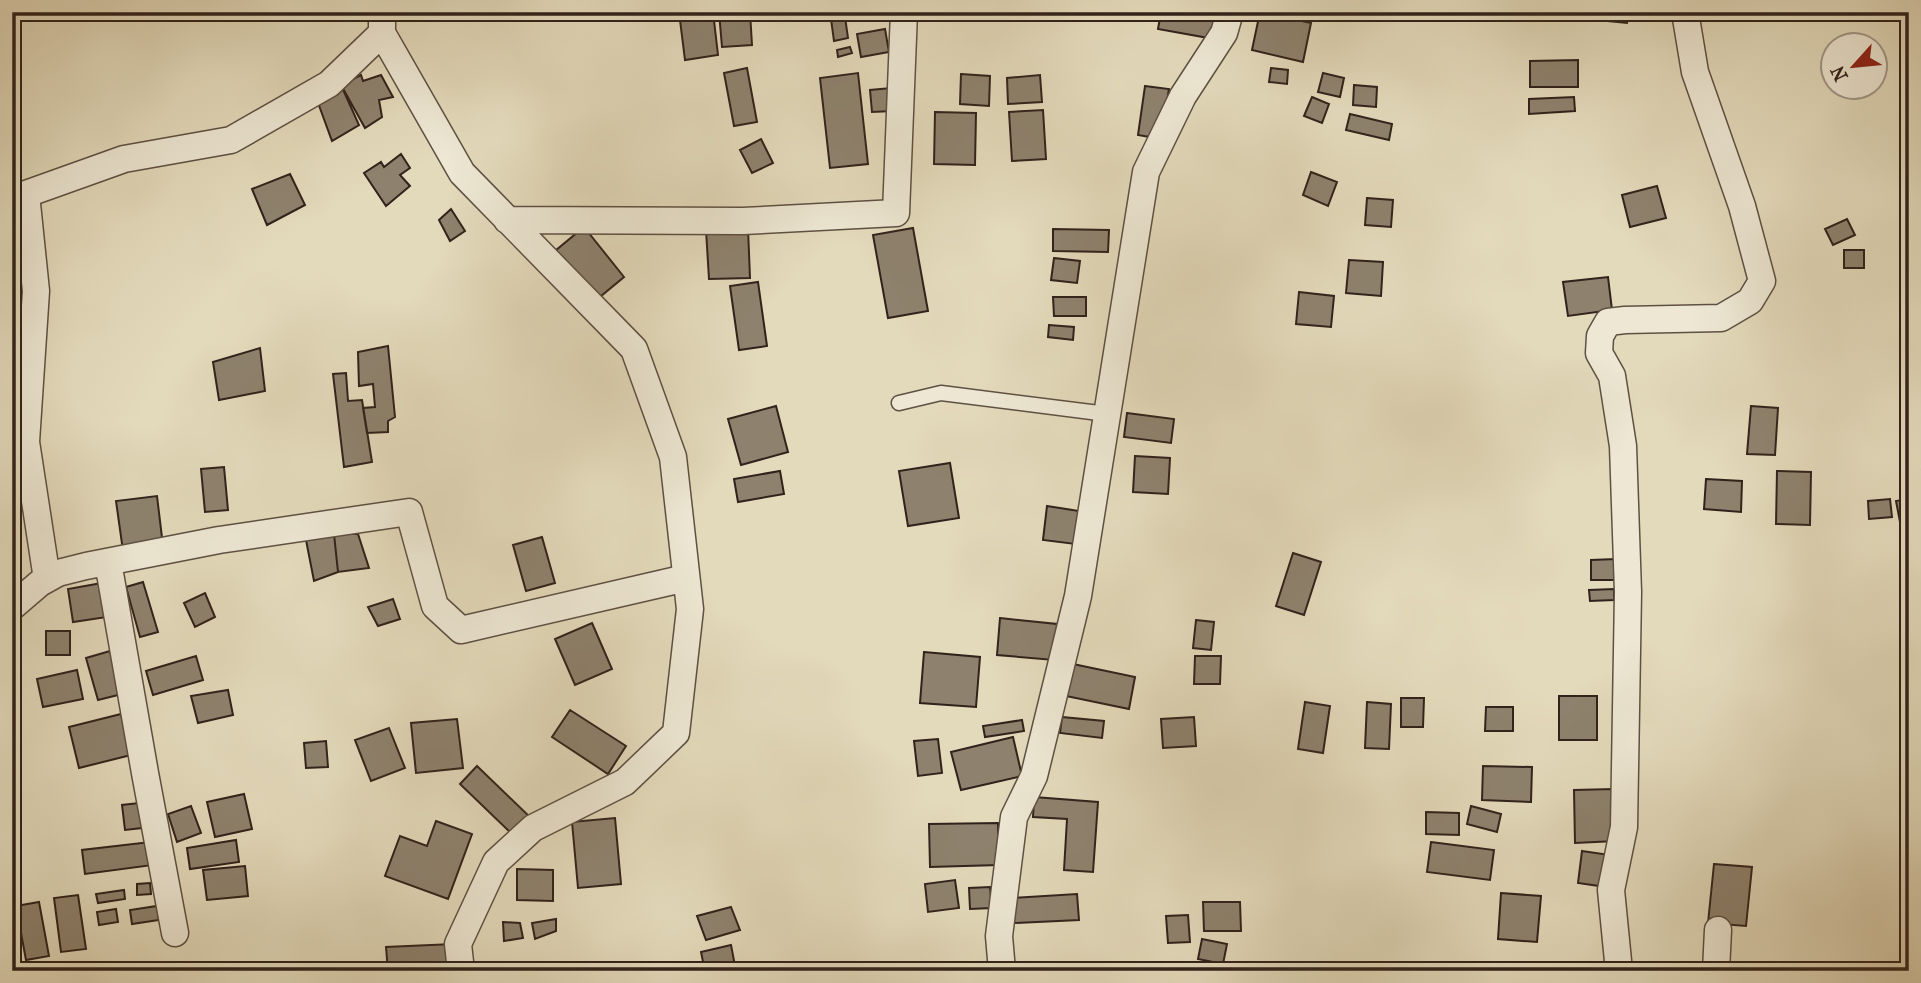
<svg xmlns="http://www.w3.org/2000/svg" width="1921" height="983" viewBox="0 0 1921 983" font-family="'IM FELL French Canon',serif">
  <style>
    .building { fill: #8e826e; stroke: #31221b; stroke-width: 2 }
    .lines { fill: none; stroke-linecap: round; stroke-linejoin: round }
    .service-casing { stroke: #5e5043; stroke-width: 17 }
    .minor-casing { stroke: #5e5043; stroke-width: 29 }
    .service { stroke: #ede7d3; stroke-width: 14 }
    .minor { stroke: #ede7d3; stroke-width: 26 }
  </style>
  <rect width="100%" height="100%" fill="#e3dabb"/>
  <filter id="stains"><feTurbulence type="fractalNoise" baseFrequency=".00286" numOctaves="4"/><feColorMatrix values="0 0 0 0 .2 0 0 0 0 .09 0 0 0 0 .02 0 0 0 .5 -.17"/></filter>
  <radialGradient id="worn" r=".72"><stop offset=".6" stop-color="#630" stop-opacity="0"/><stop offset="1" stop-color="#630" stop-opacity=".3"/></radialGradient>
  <path class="building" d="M679,12H713L718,55L685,60Z
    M719,12H750L752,45L722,47Z
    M1017,12H1052L1051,20L1017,19Z
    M1161,12L1219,13L1214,39L1158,29Z
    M1260,12L1311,23L1303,62L1252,50Z
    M1599,12H1628L1627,23L1598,20Z
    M845,17L848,38L834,41L831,19Z
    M885,29L889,52L861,57L857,34Z
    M850,47L852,53L838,57L837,50Z
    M1578,60V87H1530V61Z
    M747,68L757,122L734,126L724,73Z
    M1271,68L1288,70L1287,84L1269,82Z
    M858,73L868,164L830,168L820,78Z
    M1323,73L1344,78L1340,97L1318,92Z
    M961,74L990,76L989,106L960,104Z
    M361,75L363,81L381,75L393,97L379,100L382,117L365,128L341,85Z
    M1040,75L1042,102L1008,104L1007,78Z
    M341,85L359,125L332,141L317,100Z
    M1354,85L1377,87L1376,107L1353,105Z
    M1145,86L1169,89L1161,139L1138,135Z
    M891,88L893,111L872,112L870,90Z
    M1312,97L1329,104L1322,123L1304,116Z
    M1574,97L1575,111L1529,114V99Z
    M1043,110L1046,159L1012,161L1009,112Z
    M935,112L976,113L975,165L934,164Z
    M1350,114L1392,124L1389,140L1346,130Z
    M761,139L773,163L752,173L740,150Z
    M401,154L410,168L400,175L410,186L386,206L364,173L381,162L384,167Z
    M1311,172L1337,182L1328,206L1303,195Z
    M290,174L305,205L267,225L252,189Z
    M1657,186L1666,218L1630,227L1622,195Z
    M1367,198L1393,200L1391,227L1365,225Z
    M451,209L465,231L450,241L439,220Z
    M1847,219L1855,235L1833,245L1825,229Z
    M584,227L624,277L595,301L555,251Z
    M748,228L750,278L709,279L706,230Z
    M913,228L928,311L888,318L873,235Z
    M1053,229L1109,230L1108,252L1053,251Z
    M1844,250H1864V268H1844Z
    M1054,258L1080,261L1077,283L1051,280Z
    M1349,260L1383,262L1381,296L1346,293Z
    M12,267L31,309L12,318Z
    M1608,277L1612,310L1568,316L1563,282Z
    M758,282L767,346L739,350L730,286Z
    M1299,292L1334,296L1331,327L1296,324Z
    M1053,297H1086V316H1054Z
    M1049,325L1074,327L1073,340L1048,337Z
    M388,346L395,417L388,421V432L367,433L363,408L375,407L373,384L359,386L358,352Z
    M260,348L265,391L219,400L213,362Z
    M346,373L348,401L362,400L372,462L344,467L333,374Z
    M776,406L788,452L741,465L728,419Z
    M1751,406L1778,408L1775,455L1747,454Z
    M1127,413L1174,419L1171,443L1124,437Z
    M1135,456L1170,458L1168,494L1133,492Z
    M950,463L959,518L908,526L899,471Z
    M224,467L228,510L205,512L201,469Z
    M780,471L784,494L738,502L734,479Z
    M1777,471L1811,472L1810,525L1776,524Z
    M1706,479L1742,481L1741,512L1704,509Z
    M157,496L163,546L123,551L116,501Z
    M1890,499L1892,517L1869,519L1868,501Z
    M1909,499V520L1900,522L1896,501Z
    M1047,506L1079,511L1075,544L1043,540Z
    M334,534L338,572L314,581L306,540Z
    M334,534H358L369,568L338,572Z
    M542,537L555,583L526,591L513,545Z
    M1293,553L1321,562L1304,615L1276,606Z
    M1616,559L1617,580H1591V560Z
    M143,582L158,632L140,637L126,587Z
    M102,583L107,617L73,622L68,589Z
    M1614,589V600L1590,601L1589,590Z
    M205,593L215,617L195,627L184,603Z
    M393,599L400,619L378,626L368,607Z
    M1000,618L1057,624L1054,660L997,655Z
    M1196,620L1214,622L1211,650L1193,648Z
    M592,623L612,669L575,685L555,639Z
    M46,631H70V655H46Z
    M110,651L122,694L98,700L86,658Z
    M924,652L980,657L976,707L920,703Z
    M196,656L203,680L153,695L146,671Z
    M1195,656H1221L1220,684H1194Z
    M1073,664L1135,677L1129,709L1066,696Z
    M77,670L83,699L43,707L37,679Z
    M16,673L18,701H12V674Z
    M228,690L233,715L198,723L191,696Z
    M1559,696H1597V740H1559Z
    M1401,698H1424L1423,727H1401Z
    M1305,702L1330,706L1323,753L1298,749Z
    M1367,702L1391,704L1389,749L1365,748Z
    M1486,707H1513V731H1485Z
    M570,710L626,746L608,774L552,737Z
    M121,714L131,755L79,768L69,727Z
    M1062,717L1104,721L1102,738L1060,733Z
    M1194,717L1196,746L1163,748L1161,719Z
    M457,719L463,768L416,773L411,723Z
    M1022,720L1024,731L985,737L983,726Z
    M389,728L405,768L371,781L355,740Z
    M1013,737L1022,776L961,790L951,752Z
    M938,739L942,773L918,776L914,741Z
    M326,741L328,767L306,768L304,743Z
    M477,766L533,820L516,838L460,784Z
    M1483,766L1532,767L1531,802L1482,800Z
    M1614,789L1616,841L1575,843L1574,790Z
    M244,794L252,829L215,837L207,802Z
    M1034,797L1098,802L1093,872L1064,870L1067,819L1033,817Z
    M139,803L142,828L125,830L122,805Z
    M191,806L201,833L177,842L168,814Z
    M1471,806L1501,814L1497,832L1467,824Z
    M1426,812L1459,813V835L1426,834Z
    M615,818L621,884L578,888L572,822Z
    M436,821L472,834L448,899L385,876L400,836L427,846Z
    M998,823L999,865L930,867L929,824Z
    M236,840L239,862L190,869L187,848Z
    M150,842L153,865L85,874L82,850Z
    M1431,842L1494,850L1490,880L1427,872Z
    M1582,851L1610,855L1606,887L1578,883Z
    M1714,864L1752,867L1746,926L1708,923Z
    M245,866L248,896L207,900L203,870Z
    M517,869L553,870V901L517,900Z
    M955,880L959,908L928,912L925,884Z
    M150,883L151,894L137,895V884Z
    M990,887L992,908L970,909L969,888Z
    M124,890L125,899L98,903L96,894Z
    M1501,893L1541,896L1537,942L1498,939Z
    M1077,894L1079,920L1014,923L1012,898Z
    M78,895L86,949L61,952L54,898Z
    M39,902L49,956L26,960L16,906Z
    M1203,902H1240L1241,931H1204Z
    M157,906L159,920L132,924L130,910Z
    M731,907L740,930L706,940L697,916Z
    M116,909L118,922L99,925L97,912Z
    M1188,915L1190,942L1168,943L1166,916Z
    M556,919V931L535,939L532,923Z
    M503,922L520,923L523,938L504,941Z
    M1202,939L1227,944L1223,964L1198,959Z
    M453,944V971H388L386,947Z
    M731,945L736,971H705L701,952Z
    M1857,965L1858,971H1806V970Z"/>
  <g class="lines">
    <defs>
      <path id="service" d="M899,403L941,393L1107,414"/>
      <path id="minor" d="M382,33L462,173L634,349L673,457L690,609L676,733L625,782L533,828L496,862L458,944L461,971
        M26,194L36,291L26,442L47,579
        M12,199L124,159L231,140L329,84L382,33V12
        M507,220L743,221L896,213L904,12
        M108,562L145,773L175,933
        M12,607L40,583L58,573L86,566L219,540L409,512L435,606L461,630L686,578
        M1002,971L999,936L1014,817L1034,776L1078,596L1146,172L1183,96L1224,33L1230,12
        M1619,971L1611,890L1624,827L1628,592L1623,446L1612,376L1599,353L1600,336L1608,322L1625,320L1721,318L1750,301L1762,281L1742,206L1695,72L1685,12
        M1716,971L1718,930"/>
    </defs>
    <use href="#service" class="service-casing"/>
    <use href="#minor" class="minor-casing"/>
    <use href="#service" class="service"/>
    <use href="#minor" class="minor"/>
  </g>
  <rect width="1921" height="983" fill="none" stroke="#e3dabb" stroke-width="42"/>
  <rect x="14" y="14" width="1893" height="955" fill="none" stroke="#31221b" stroke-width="3.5"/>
  <rect x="21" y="21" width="1879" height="941" fill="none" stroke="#31221b" stroke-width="2"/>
  <g transform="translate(1854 66) rotate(243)"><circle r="33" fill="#ede7d3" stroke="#a29889" stroke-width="2"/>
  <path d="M0-5L12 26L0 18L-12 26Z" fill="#8f2418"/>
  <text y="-10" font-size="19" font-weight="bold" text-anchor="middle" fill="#31221b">N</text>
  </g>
  <rect width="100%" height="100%" filter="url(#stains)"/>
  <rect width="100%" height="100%" fill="url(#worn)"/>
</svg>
